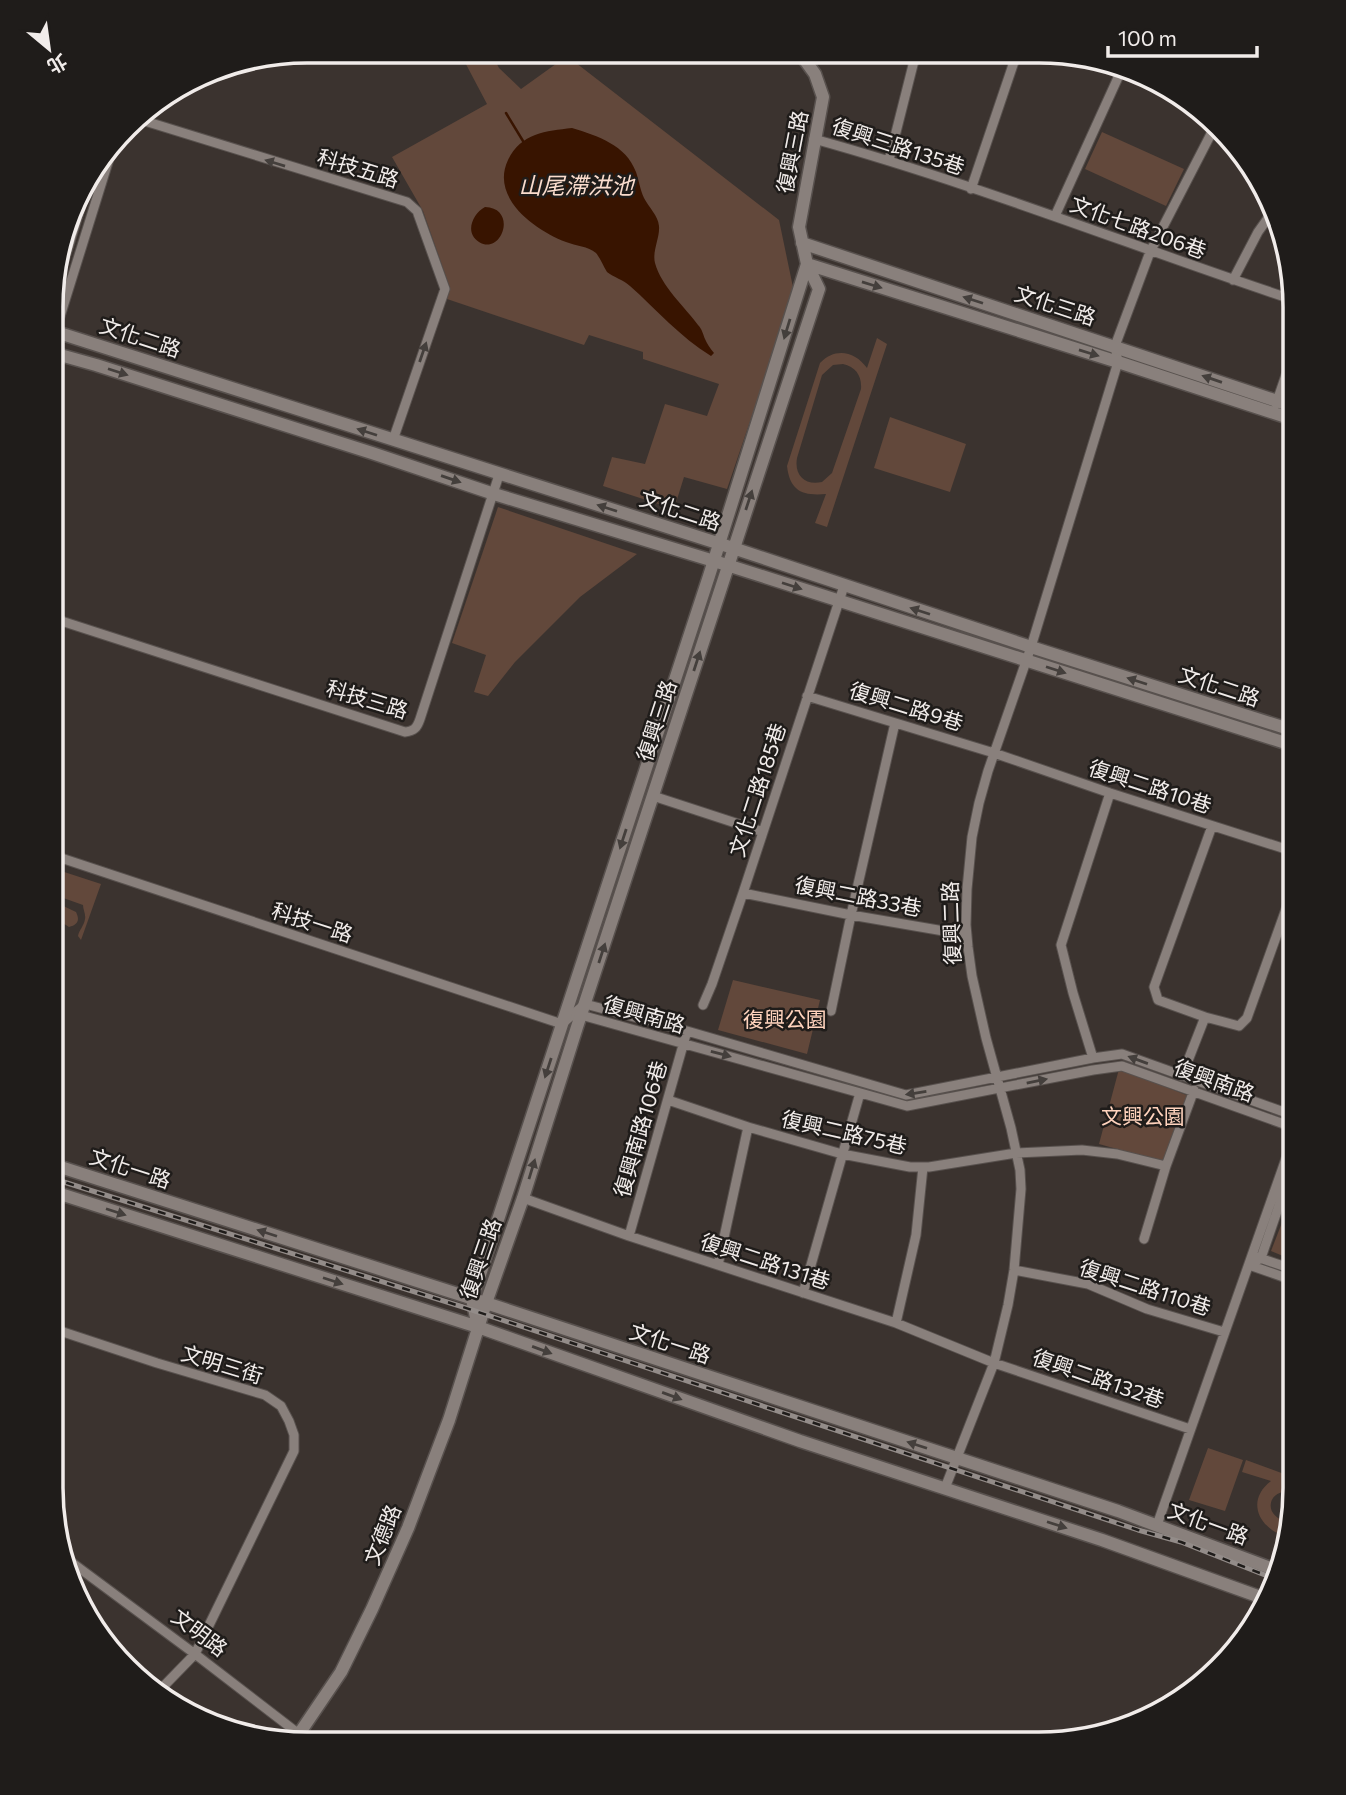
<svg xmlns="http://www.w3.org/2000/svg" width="1346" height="1795" viewBox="0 0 1346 1795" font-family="Commissioner,'Noto Sans TC',sans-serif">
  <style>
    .green { fill: #62483b; fill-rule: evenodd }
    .water { fill: #381400 }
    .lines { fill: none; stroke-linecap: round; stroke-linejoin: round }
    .stream { stroke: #381400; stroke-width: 2.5 }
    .street-casing { stroke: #58514e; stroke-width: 11 }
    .secondary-casing { stroke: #58514e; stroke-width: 15 }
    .street { stroke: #89807c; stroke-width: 9 }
    .secondary { stroke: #89807c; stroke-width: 12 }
    .rail-casing { stroke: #938c89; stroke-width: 5 }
    .rail { stroke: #1f1c1a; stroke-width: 2.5; stroke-dasharray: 8; stroke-linecap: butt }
    .oneway { fill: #443f3c }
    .labels { text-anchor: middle; stroke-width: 5; stroke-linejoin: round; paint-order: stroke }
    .street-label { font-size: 21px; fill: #f1ecea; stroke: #1f1c1a }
    .park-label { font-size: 21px; fill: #ffd3bd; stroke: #1f1c1a }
    .water-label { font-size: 23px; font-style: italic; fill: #fadccd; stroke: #1f1c1a }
    .rim { fill: none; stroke: #f1ecea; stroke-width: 3.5 }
  </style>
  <rect width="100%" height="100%" fill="#3b332f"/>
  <path class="green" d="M459,51H490L499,68L521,89L567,56L779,220L794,292L727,489L684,477L674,509L603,486L612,457L645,464L665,404L707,416L719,384L643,359V352L589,335L584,345L447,299L450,288L423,211L392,157L487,104Z
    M1102,132L1184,169L1166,206L1085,169Z
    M877,338L887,344L827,527L815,523L826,494C802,496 790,491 787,466L820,363C835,347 855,351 867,368ZM843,364C856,367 862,376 861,389L832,473L822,482C805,486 794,475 797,458L822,375L833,365Z
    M890,417L966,444L950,492L874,468Z
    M498,507L637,554L580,597L515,662L488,696L474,692L486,655L452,643Z
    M52,868L101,884L81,940L78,936C79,930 84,926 85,919C86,914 83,910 83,905L52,894Z
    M57,903L76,912C80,920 78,925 69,927L52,916V906Z
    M733,980L820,1000L807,1054L718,1030Z
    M1119,1069L1189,1096L1163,1162L1099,1144Z
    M1295,1189V1261L1271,1251Z
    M1208,1448L1243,1460L1225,1511L1189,1500Z
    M1246,1460L1295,1478V1493C1274,1486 1262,1507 1278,1518C1279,1519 1287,1522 1289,1522L1284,1536C1258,1527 1246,1500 1271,1481L1242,1472Z"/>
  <path class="water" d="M572,128C598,136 626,145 636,172C639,181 640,189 644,198C649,208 658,215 659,226C660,238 652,251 655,263C661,286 685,307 698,325C702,329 703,334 705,339C707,344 710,348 714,353L711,356C680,337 657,310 630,286C624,280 613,277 607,272C603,266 601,259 596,253C588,246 576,246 566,242C535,230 490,198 508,160C521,133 546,131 572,128Z
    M485,207C518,208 502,256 479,242C464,233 473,213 485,207Z"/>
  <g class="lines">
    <path class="stream" d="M506,113L523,141"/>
    <defs>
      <path id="street" d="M135,118L407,202L417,211L445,289L393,440
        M814,139C977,184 1134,247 1294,300
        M889,160L916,53
        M971,189L1017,53
        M1055,216L1121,71
        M1233,280L1258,232L1273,211
        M53,296L92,170
        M53,339L114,143
        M1276,404L1295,349
        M52,618L405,732C414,731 417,728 420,719L499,475
        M807,696L994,753L1110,793L1295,852
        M653,796L763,832
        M52,855L562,1024
        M743,893L851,915L967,935
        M703,1005L712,984L743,893L844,586
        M831,1011L851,915L895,723
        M576,1017L581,1015L907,1106L1093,1070L1122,1066L1295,1128
        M1205,1017L1158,1000L1154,987L1212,826
        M563,1023L585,1004L687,1031L906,1095L1093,1058L1122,1054L1295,1116
        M1093,1058L1073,993L1061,945L1110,793
        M1182,1076L1205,1017L1239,1026L1247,1018L1295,884
        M668,1100L748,1127L842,1154L910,1167H929L1016,1153L1082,1150L1117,1154L1166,1166
        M523,1198L629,1236L896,1323L994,1363L1190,1429
        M629,1236L687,1031
        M1144,1239L1166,1166L1194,1090
        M1257,1257L1295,1270
        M718,1265L748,1127
        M1249,1265L1261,1258L1295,1159
        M1249,1265L1295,1281
        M1014,1270L1088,1284L1147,1309L1224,1332
        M803,1293L860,1093
        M896,1323L916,1235L923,1167
        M51,1328L157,1363L265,1395L281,1406L289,1421L294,1435V1451L195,1654L157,1693
        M945,1488L994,1363L1008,1305L1014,1270L1021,1189L1020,1170L1011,1128L986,1038L972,976L968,947L966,925L967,889L972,837L979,803L988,771L1031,647L1118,362L1115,346L1150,252L1213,130
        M1157,1525L1295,1133
        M67,1559L195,1654L299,1734L291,1742"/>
      <path id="secondary" d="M802,243L1295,407
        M807,264L1118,362L1295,420
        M53,331L733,548L1031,647L1295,731
        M53,353L96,365L372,453L494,494L727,565L1295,746
        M51,1164L486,1303L1118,1511L1273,1569
        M51,1191L478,1327L800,1441L1102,1540L1263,1598
        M478,1327L472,1299L709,576L807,264
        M304,1742L299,1734L341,1672L372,1609L408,1528L449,1420L486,1303L523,1198L577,1027L819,289L807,264L799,227L823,97L815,74L799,52"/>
    </defs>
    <use href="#street" class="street-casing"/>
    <use href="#secondary" class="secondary-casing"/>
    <use href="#street" class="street"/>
    <use href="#secondary" class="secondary"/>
    <defs>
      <path id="rail" d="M51,1178L463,1307L1138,1530L1181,1542L1270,1577"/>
    </defs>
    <use href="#rail" class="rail-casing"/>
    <use href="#rail" class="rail"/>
  </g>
  <defs><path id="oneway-solid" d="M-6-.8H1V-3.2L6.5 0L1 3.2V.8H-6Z" transform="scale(1.75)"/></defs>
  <g class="oneway">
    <use href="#oneway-solid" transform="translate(275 163) rotate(-163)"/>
    <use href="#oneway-solid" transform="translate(872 285) rotate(17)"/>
    <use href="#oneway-solid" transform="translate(973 300) rotate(-162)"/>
    <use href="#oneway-solid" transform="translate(787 329) rotate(107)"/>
    <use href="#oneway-solid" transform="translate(423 352) rotate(-71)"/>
    <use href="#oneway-solid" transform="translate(1089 353) rotate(17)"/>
    <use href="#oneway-solid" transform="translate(118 372) rotate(18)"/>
    <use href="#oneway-solid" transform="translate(1212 379) rotate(-161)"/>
    <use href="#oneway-solid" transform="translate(367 432) rotate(-162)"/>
    <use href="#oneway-solid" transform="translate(451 479) rotate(19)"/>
    <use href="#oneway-solid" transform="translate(749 500) rotate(-72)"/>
    <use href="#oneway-solid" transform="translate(607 508) rotate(-162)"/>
    <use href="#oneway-solid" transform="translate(792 586) rotate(18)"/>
    <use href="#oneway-solid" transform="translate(920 611) rotate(-162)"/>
    <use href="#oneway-solid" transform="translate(697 661) rotate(-72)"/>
    <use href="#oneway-solid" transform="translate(1056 670) rotate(18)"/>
    <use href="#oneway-solid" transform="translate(1137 681) rotate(-162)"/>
    <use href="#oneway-solid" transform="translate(623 839) rotate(108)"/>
    <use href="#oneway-solid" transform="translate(602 953) rotate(-72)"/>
    <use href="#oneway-solid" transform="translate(721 1054) rotate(15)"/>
    <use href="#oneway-solid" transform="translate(1138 1060) rotate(-160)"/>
    <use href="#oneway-solid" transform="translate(548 1068) rotate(108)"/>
    <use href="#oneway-solid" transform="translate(1037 1081) rotate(-11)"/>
    <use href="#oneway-solid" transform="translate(916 1093) rotate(171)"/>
    <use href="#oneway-solid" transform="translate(532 1169) rotate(-73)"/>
    <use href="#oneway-solid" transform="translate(116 1212) rotate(18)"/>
    <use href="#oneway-solid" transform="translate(267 1233) rotate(-162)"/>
    <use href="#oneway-solid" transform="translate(333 1281) rotate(18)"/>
    <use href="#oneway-solid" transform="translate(542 1350) rotate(20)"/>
    <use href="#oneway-solid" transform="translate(672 1396) rotate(20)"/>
    <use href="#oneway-solid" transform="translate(917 1445) rotate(-162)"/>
    <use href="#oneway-solid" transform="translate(1057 1525) rotate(18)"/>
  </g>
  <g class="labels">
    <g class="street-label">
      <text transform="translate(898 147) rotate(18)" y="7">復興三路135巷</text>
      <text transform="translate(793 152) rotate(-79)" y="7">復興三路</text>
      <text transform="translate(358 169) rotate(17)" y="7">科技五路</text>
      <text transform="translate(1138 228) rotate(20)" y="7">文化七路206巷</text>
      <text transform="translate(1055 306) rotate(18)" y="7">文化三路</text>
      <text transform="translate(140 338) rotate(18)" y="7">文化二路</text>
      <text transform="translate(680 511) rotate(18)" y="7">文化二路</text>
      <text transform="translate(1219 687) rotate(18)" y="7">文化二路</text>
      <text transform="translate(367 700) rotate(17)" y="7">科技三路</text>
      <text transform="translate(906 707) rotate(17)" y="7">復興二路9巷</text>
      <text transform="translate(657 721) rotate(-72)" y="7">復興三路</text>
      <text transform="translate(1150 787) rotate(18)" y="7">復興二路10巷</text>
      <text transform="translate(758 790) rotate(-72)" y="7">文化二路185巷</text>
      <text transform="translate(858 897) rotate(11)" y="7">復興二路33巷</text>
      <text transform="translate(312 923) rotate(18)" y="7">科技一路</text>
      <text transform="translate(952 923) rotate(-92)" y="7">復興二路</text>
      <text transform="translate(644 1015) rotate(16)" y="7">復興南路</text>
      <text transform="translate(1214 1081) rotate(20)" y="7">復興南路</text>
      <text transform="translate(641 1129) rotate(-74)" y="7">復興南路106巷</text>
      <text transform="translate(844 1133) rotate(13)" y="7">復興二路75巷</text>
      <text transform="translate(130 1169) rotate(18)" y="7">文化一路</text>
      <text transform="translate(481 1259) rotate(-71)" y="7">復興三路</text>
      <text transform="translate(765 1262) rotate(18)" y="7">復興二路131巷</text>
      <text transform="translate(1145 1288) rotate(18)" y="7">復興二路110巷</text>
      <text transform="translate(670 1344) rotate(18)" y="7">文化一路</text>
      <text transform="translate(222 1365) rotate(17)" y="7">文明三街</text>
      <text transform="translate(1098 1379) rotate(19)" y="7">復興二路132巷</text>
      <text transform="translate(1208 1524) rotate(20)" y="7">文化一路</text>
      <text transform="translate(383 1535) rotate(-68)" y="7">文德路</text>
      <text transform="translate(199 1633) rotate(37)" y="7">文明路</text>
    </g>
    <g class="park-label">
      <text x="785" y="1027">復興公園</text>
      <text x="1143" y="1124">文興公園</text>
    </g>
    <g class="water-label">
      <text x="576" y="194">山尾滯洪池</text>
    </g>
  </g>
  <path d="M0 0H1346V1795H0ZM307 63H1039A244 244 0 0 1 1283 307V1488A244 244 0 0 1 1039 1732H307A244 244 0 0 1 63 1488V307A244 244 0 0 1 307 63Z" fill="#1f1c1a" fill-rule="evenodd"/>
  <path class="rim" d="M307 63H1039A244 244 0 0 1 1283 307V1488A244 244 0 0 1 1039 1732H307A244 244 0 0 1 63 1488V307A244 244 0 0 1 307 63Z"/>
  <g transform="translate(49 49) rotate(151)" stroke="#1f1c1a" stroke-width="5" paint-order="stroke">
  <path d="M0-5L12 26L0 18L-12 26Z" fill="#f1ecea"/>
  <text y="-10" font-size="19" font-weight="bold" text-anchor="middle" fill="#f1ecea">北</text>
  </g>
  <path d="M1108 46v10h149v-10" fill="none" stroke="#f1ecea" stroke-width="3.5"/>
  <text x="1118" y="46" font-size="21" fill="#f1ecea" stroke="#1f1c1a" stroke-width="5" paint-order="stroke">100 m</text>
</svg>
